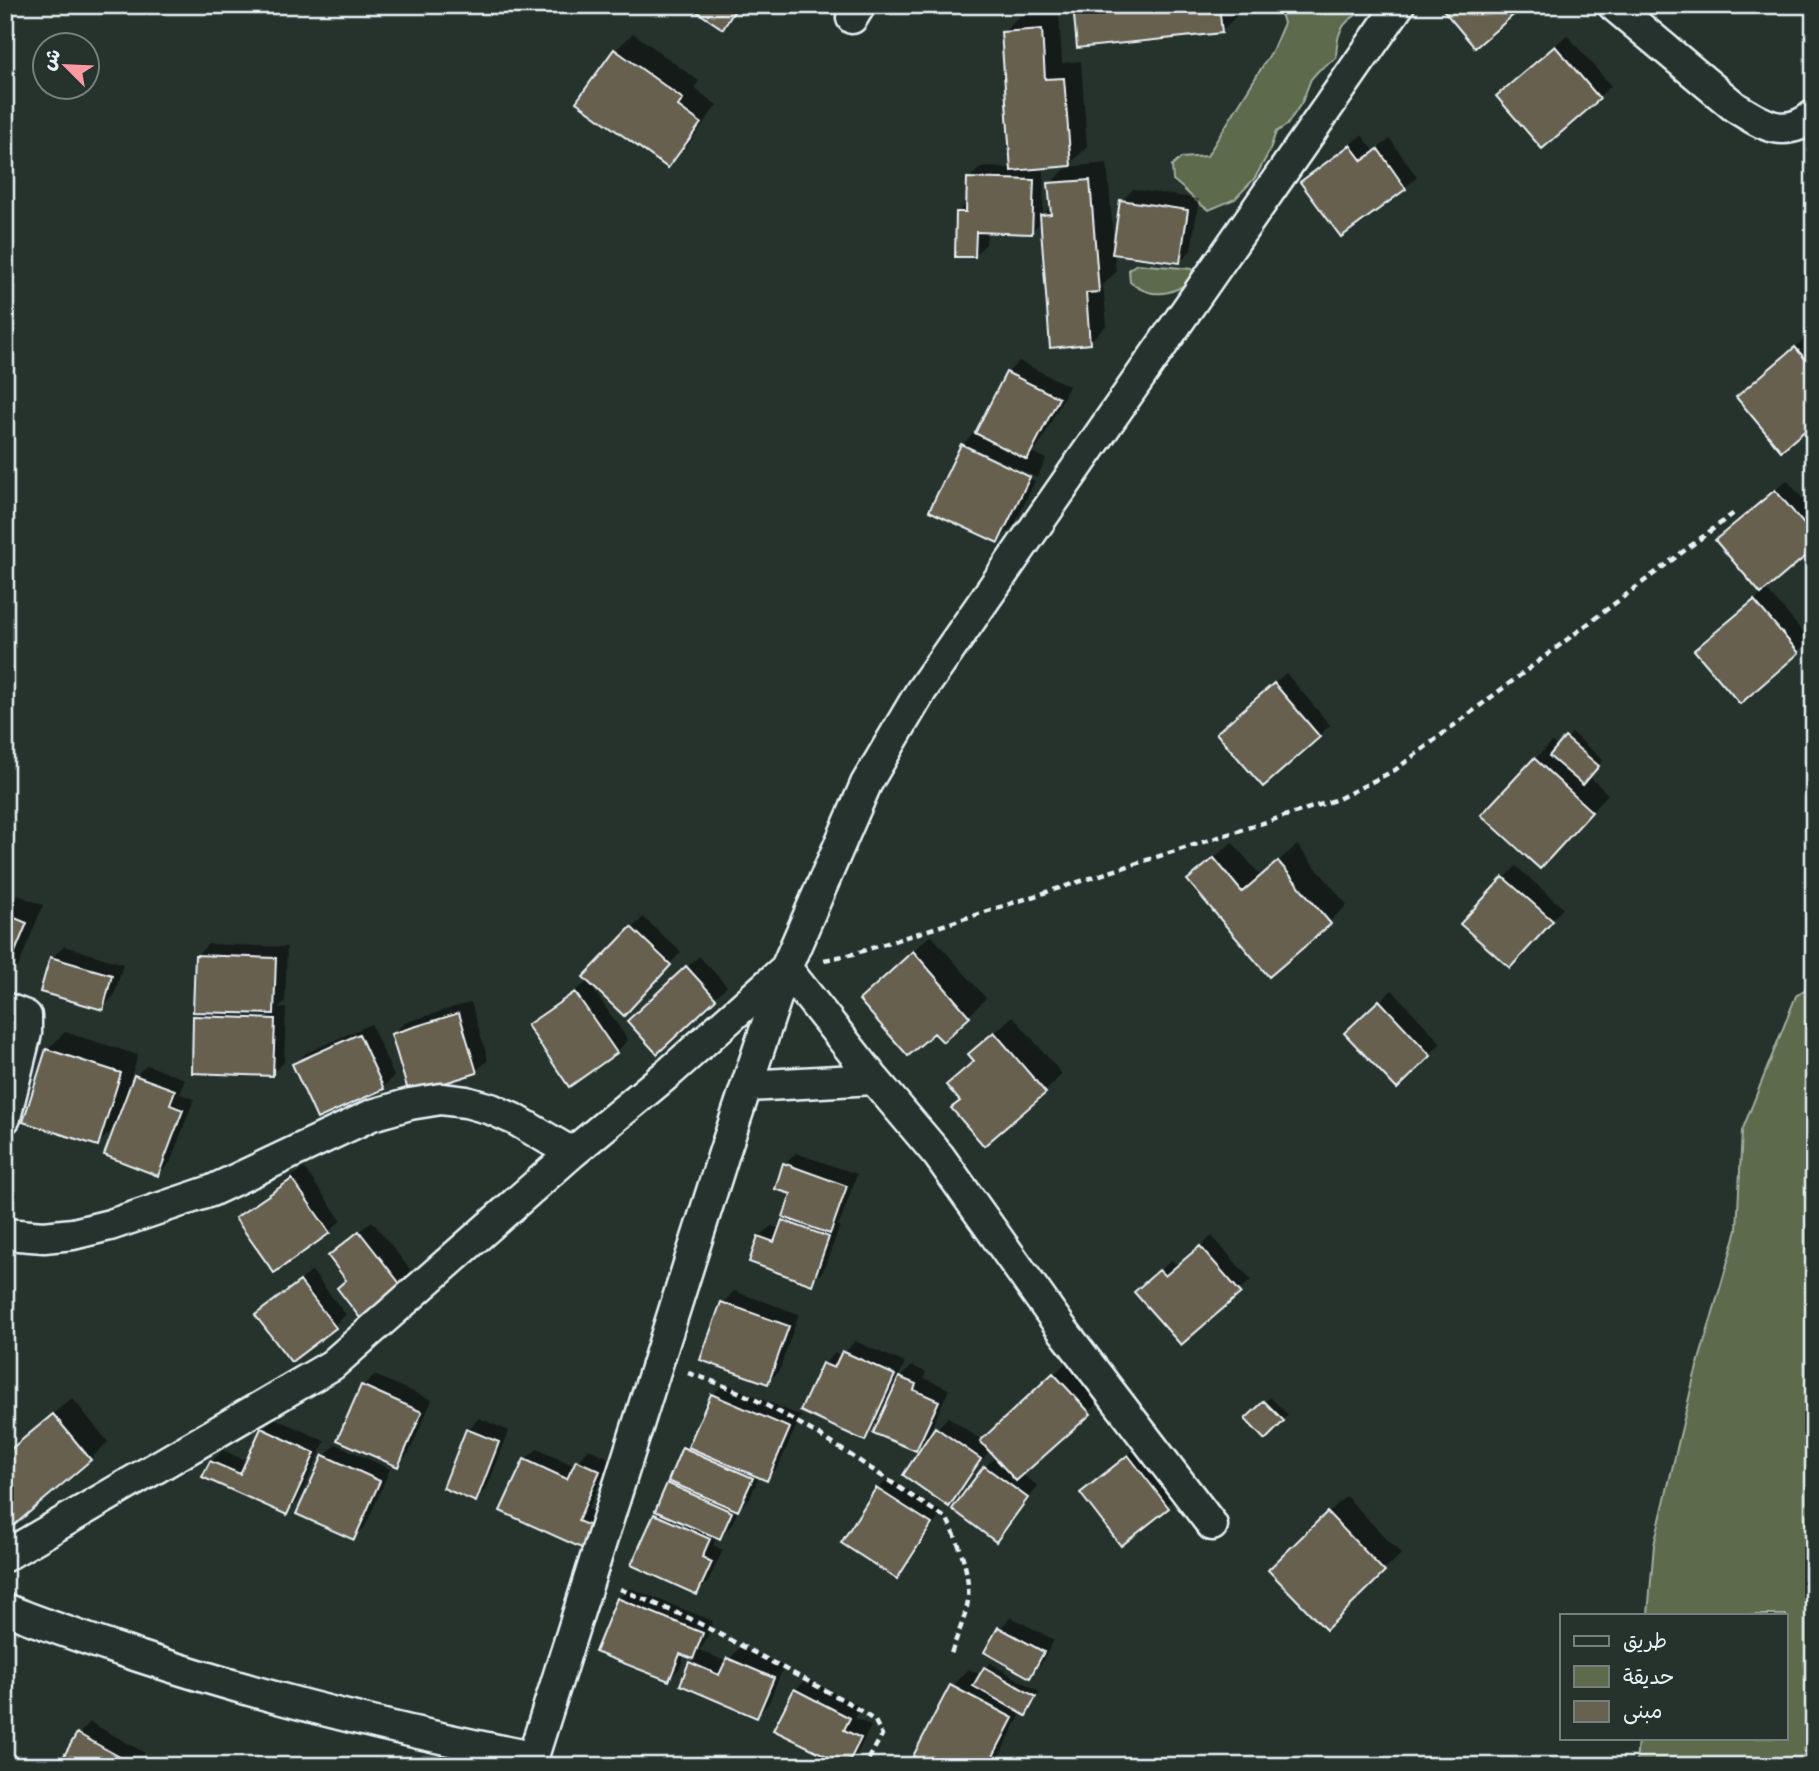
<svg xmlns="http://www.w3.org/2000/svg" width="1819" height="1771" viewBox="0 0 1819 1771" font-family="'Architects Daughter','Playpen Sans Arabic',sans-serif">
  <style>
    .green { fill: #5d6a4c; stroke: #a2aea2; stroke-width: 2 }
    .shadow { fill: #0007; fill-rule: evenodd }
    .building { fill: #67614f; stroke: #e8f1f8; stroke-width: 2 }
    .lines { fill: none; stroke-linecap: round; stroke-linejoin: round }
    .street-casing { stroke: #e8f1f8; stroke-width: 35 }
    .path { stroke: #e8f1f8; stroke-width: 4.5; stroke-dasharray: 7 5; stroke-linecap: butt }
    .street { stroke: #26332d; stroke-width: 30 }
  </style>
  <rect width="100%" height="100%" fill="#26332d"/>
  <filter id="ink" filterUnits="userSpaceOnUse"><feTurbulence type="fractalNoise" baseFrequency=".0143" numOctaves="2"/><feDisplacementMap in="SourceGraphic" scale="14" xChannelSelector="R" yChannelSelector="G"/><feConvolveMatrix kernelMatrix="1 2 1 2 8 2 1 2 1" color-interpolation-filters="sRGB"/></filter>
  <g filter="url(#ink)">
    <path class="green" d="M1278,5H1365C1361,13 1354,16 1348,21C1337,31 1337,44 1336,58L1319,70L1311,79L1302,102L1287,125L1276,132L1269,152L1255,178L1235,199L1209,210C1195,203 1187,190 1173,180L1172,166L1181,158L1207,156L1272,51L1284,23Z
      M1137,264L1192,269V279C1173,296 1150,299 1130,282L1129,269Z
      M1814,983V1766H1636L1638,1738H1786V1615H1648L1654,1545L1693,1381L1737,1230L1742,1131L1796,996Z"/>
    <path class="shadow" d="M1075,5H1238V14L1221,32Z
      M1059,13L1062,63L1081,61L1087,147L1067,167L1107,163L1114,245L1122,201L1133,189L1199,199L1191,250L1180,262L1114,252L1116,272L1103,285L1107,325L1089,342L1042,221L1031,232L987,231L986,244L975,255L958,212L968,202L969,178L981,167L1013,168L1003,33L1021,15ZM1070,164L1050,184L1052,205L1043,214L1044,166Z
      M633,33L699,81L694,88L717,105L685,149L668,166L579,101L616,50Z
      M1567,35L1611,86L1542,147L1510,85Z
      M1362,135L1374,151L1390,139L1417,177L1405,188L1303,182L1314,171Z
      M1807,337L1814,345V421L1750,386Z
      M1019,361L1069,386L1039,446L1032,452L1046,459L1037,478L967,445V449L1035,481L1015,524L998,541L962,445L980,427L1007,373Z
      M1787,480L1814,512V547L1765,588L1810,640L1740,701L1708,639L1763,593L1718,540Z
      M1286,673L1330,725L1319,736L1230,722Z
      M1572,733L1603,760L1589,776L1608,794L1557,849L1535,759L1552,742L1559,748Z
      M1232,842L1261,876L1297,845L1347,905L1329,922L1190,880Z
      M1516,866L1563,908L1521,954L1463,924Z
      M5,890L43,905L18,967L5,979Z
      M643,917L681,952L635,1002L586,977Z
      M931,935L986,998L969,1016L878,983Z
      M208,944L287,947L285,1001L278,1008H286L284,1062L272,1074L195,1017L202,1010L196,956Z
      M64,946L123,964L114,996L102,1008L52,958Z
      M699,956L727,986L657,1051L641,1010Z
      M588,982L628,1040L616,1052L529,1026L540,1014Z
      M1392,990L1441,1043L1397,1086L1358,1021Z
      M471,1002L488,1060L476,1071L393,1034L404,1023Z
      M1013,1016L1062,1074L1045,1092L961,1100L949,1085L976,1059L971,1054Z
      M5,1021L13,1024L5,1045Z
      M371,1024L394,1076L383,1088L295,1064L306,1053Z
      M65,1032L138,1055L127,1090L130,1091L135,1076L147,1065L185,1079L180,1094L194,1099L170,1163L158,1174L117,1125L98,1144L47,1050Z
      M796,1153L857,1174L841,1220L837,1225L840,1226L823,1271L811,1283L759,1237L771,1226L780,1229L787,1217L793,1193L785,1164Z
      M304,1168L341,1220L329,1232L274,1270L237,1218L249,1207Z
      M372,1221L412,1272L361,1315L348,1280L330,1256Z
      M1212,1236L1251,1280L1239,1291L1148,1281L1172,1260L1178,1266Z
      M312,1271L346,1315L292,1360L257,1316Z
      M734,1291L799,1314L779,1371L768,1382L703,1359L723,1303Z
      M855,1341L905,1363L897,1380L912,1366L926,1372L924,1378L949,1389L927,1438L915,1449L878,1425L865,1439L824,1364L835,1353L842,1356Z
      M1066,1363L1101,1401L1022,1474L1038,1486L1007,1528L996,1539L985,1467L996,1456L990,1449L960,1493L949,1505L937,1429L948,1417L983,1441Z
      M374,1375L432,1400L409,1453L397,1465L363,1386Z
      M724,1383L801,1416L778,1467L767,1479L759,1476L750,1498L738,1509L731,1526L719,1537L717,1536L713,1545L723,1550L708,1582L697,1593L633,1564L659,1511L684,1448L695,1436L713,1395Z
      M1270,1397L1288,1415L1265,1437L1247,1419Z
      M72,1398L108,1442L90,1459L5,1530V1453Z
      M274,1418L325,1441L298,1501L287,1513L211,1462L223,1450L248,1462L262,1429Z
      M479,1418L509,1431L487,1488L475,1500L468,1430Z
      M336,1444L390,1469L365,1527L353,1538L325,1456Z
      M1140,1445L1179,1495L1122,1543L1082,1493Z
      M537,1449L575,1466L589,1449L611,1459L588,1509L608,1518L587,1549L525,1460Z
      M889,1478L942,1512L908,1565L897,1577L843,1542L878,1489Z
      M1346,1496L1401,1554L1326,1628L1270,1570Z
      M630,1588L713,1621L704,1645L699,1650L727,1662L740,1647L784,1666L768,1704L757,1716L691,1663L696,1658L685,1654L680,1668L668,1679L618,1599Z
      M1011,1617L1054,1640L1041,1664L1030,1675L1000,1628Z
      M990,1663L1040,1692L1031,1709L1025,1714L1022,1712L994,1766H935L952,1687L969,1669L981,1675Z
      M807,1679L860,1706L855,1718L871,1726L857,1754L846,1765L795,1690Z
      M90,1722L145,1753L138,1766H60L79,1734Z"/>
    <path class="building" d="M687,5H738L723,29Z
      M1073,5H1219L1222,33L1077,48Z
      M1439,5H1525L1475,48Z
      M1042,29L1045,79L1064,78L1071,166L1011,171L1001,32Z
      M1555,46L1600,99L1542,149L1496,96Z
      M614,49L683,99L678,106L701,123L668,168L576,102Z
      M1350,145L1362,161L1378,149L1406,189L1341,237L1300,182Z
      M967,178L1034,180L1032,234L976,232L975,257H955L956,212H966Z
      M1090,180L1099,292L1086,293L1090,344L1050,348L1040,215L1051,214L1048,183Z
      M1120,200L1188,210L1180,263L1112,254Z
      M1795,347L1814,369V423L1781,451L1736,397Z
      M1006,372L1059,398L1027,460L975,433Z
      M961,444L1030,477L998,543L929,511Z
      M1775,490L1814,536V549L1761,594L1715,540Z
      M1754,600L1799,653L1740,704L1694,650Z
      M1274,683L1320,737L1263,787L1216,733Z
      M1565,737L1599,766L1583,785L1549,756Z
      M1534,758L1592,812L1540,869L1481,815Z
      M1214,858L1242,892L1278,861L1331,924L1269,977L1187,880Z
      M1503,877L1553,921L1510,968L1460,924Z
      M5,914L27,923L5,976Z
      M631,927L671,965L624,1016L583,977Z
      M913,951L970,1017L943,1042L934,1033L908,1056L859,1000Z
      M195,955L276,958L274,1014L193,1012Z
      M50,957L112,975L103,1010L40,992Z
      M686,966L716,999L657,1054L627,1021Z
      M575,992L617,1053L569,1087L527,1025Z
      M1379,1000L1431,1056L1397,1089L1344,1033Z
      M459,1013L477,1073L409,1094L391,1034Z
      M193,1016L275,1019L273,1076L192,1073Z
      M994,1032L1046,1093L984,1146L951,1108L960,1101L946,1085L974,1061L968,1054Z
      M359,1034L384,1089L317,1119L292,1064Z
      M46,1049L121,1073L98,1146L23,1122Z
      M134,1075L175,1090L170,1105L183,1110L158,1176L104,1155Z
      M783,1163L847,1186L830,1234L783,1217L791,1194L775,1189Z
      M292,1179L330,1233L274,1273L235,1218Z
      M782,1220L829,1237L812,1285L749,1262L758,1236L774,1242Z
      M359,1231L401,1285L360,1318L337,1288L346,1280L328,1256Z
      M1200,1246L1241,1293L1181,1345L1134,1292L1159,1270L1165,1276Z
      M300,1281L336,1328L291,1362L255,1315Z
      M721,1302L789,1326L768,1384L700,1360Z
      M842,1351L895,1375L865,1441L800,1411L822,1363L834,1368Z
      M1053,1373L1091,1414L1016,1481L980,1441Z
      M899,1377L916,1384L914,1390L939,1401L916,1451L873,1433Z
      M361,1385L422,1412L398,1467L337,1440Z
      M711,1394L790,1428L767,1481L688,1447Z
      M1264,1401L1284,1421L1265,1440L1245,1419Z
      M53,1414L91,1460L5,1533V1454Z
      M935,1427L981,1459L949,1507L903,1475Z
      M261,1428L315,1453L287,1515L202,1477L210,1461L240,1474Z
      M466,1429L499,1442L476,1502L443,1488Z
      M682,1447L753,1478L738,1511L668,1481Z
      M323,1455L380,1481L354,1540L296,1514Z
      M1128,1455L1169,1508L1121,1546L1080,1493Z
      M524,1459L567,1479L576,1460L600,1471L578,1521L597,1529L588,1551L500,1511Z
      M984,1466L1028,1498L996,1542L952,1509Z
      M667,1483L732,1512L720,1539L655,1511Z
      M876,1488L932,1524L897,1579L841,1543Z
      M1327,1512L1385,1572L1326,1630L1268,1570Z
      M654,1514L710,1539L702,1557L712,1562L697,1595L631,1565Z
      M617,1598L703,1633L693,1659L680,1654L669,1681L595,1652Z
      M998,1627L1044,1652L1030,1678L984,1652Z
      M727,1658L774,1678L757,1718L680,1685L689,1662L719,1675Z
      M984,1667L1036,1697L1026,1716L973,1686Z
      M950,1685L1013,1718L988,1766H931L913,1756Z
      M794,1689L850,1718L844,1730L861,1738L847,1766L773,1730Z
      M77,1733L134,1765V1766H58Z"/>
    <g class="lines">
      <defs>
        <path id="street" d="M1613,5L1735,107C1762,124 1785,140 1814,115
          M852,18L860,5
          M5,1008L26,1016V1033L5,1118
          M747,1086L874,1079L939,1156L1062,1329L1212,1525
          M5,1234L44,1237L73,1234L110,1225L211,1191L372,1115L410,1104L441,1099L466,1102L491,1109L516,1120L572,1153
          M5,1556L332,1365L572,1153L672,1070L786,968L874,1079
          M5,1609C50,1627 95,1642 141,1657C269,1699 400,1731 532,1757
          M530,1766L725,1150L786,968L866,784L921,691L1399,5"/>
      </defs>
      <use href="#street" class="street-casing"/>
      <path class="path" d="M824,960L853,954L1338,799L1395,770L1734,513
        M688,1373C783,1402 864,1466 947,1519C960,1544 970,1572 968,1600C966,1618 956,1637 951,1654
        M620,1589L689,1618L849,1703L875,1721L882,1735L865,1766"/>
      <use href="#street" class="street"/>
    </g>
  </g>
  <rect width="1819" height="1771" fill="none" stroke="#26332d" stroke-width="28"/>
  <rect x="14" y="14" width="1791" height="1743" fill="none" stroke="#e8f1f8" stroke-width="2.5" filter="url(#ink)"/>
  <rect x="1560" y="1614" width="228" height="126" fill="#26332d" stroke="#747f7e" stroke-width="2"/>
  <rect x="1574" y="1636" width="35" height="10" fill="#26332d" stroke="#747f7e" stroke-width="2"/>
  <text x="1623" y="1648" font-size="21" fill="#e8f1f8">طريق</text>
  <rect x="1574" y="1666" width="35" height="21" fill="#5d6a4c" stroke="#747f7e" stroke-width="2"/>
  <text x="1623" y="1684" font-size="21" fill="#e8f1f8">حديقة</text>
  <rect x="1574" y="1701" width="35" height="21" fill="#67614f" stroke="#747f7e" stroke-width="2"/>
  <text x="1623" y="1718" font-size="21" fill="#e8f1f8">مبنى</text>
  <g transform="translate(66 66) rotate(294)"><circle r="33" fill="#26332d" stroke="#747f7e" stroke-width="2"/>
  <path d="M0-5L12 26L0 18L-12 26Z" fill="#ff9aa2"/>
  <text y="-10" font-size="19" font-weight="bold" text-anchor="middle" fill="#e8f1f8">ش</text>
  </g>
</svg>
